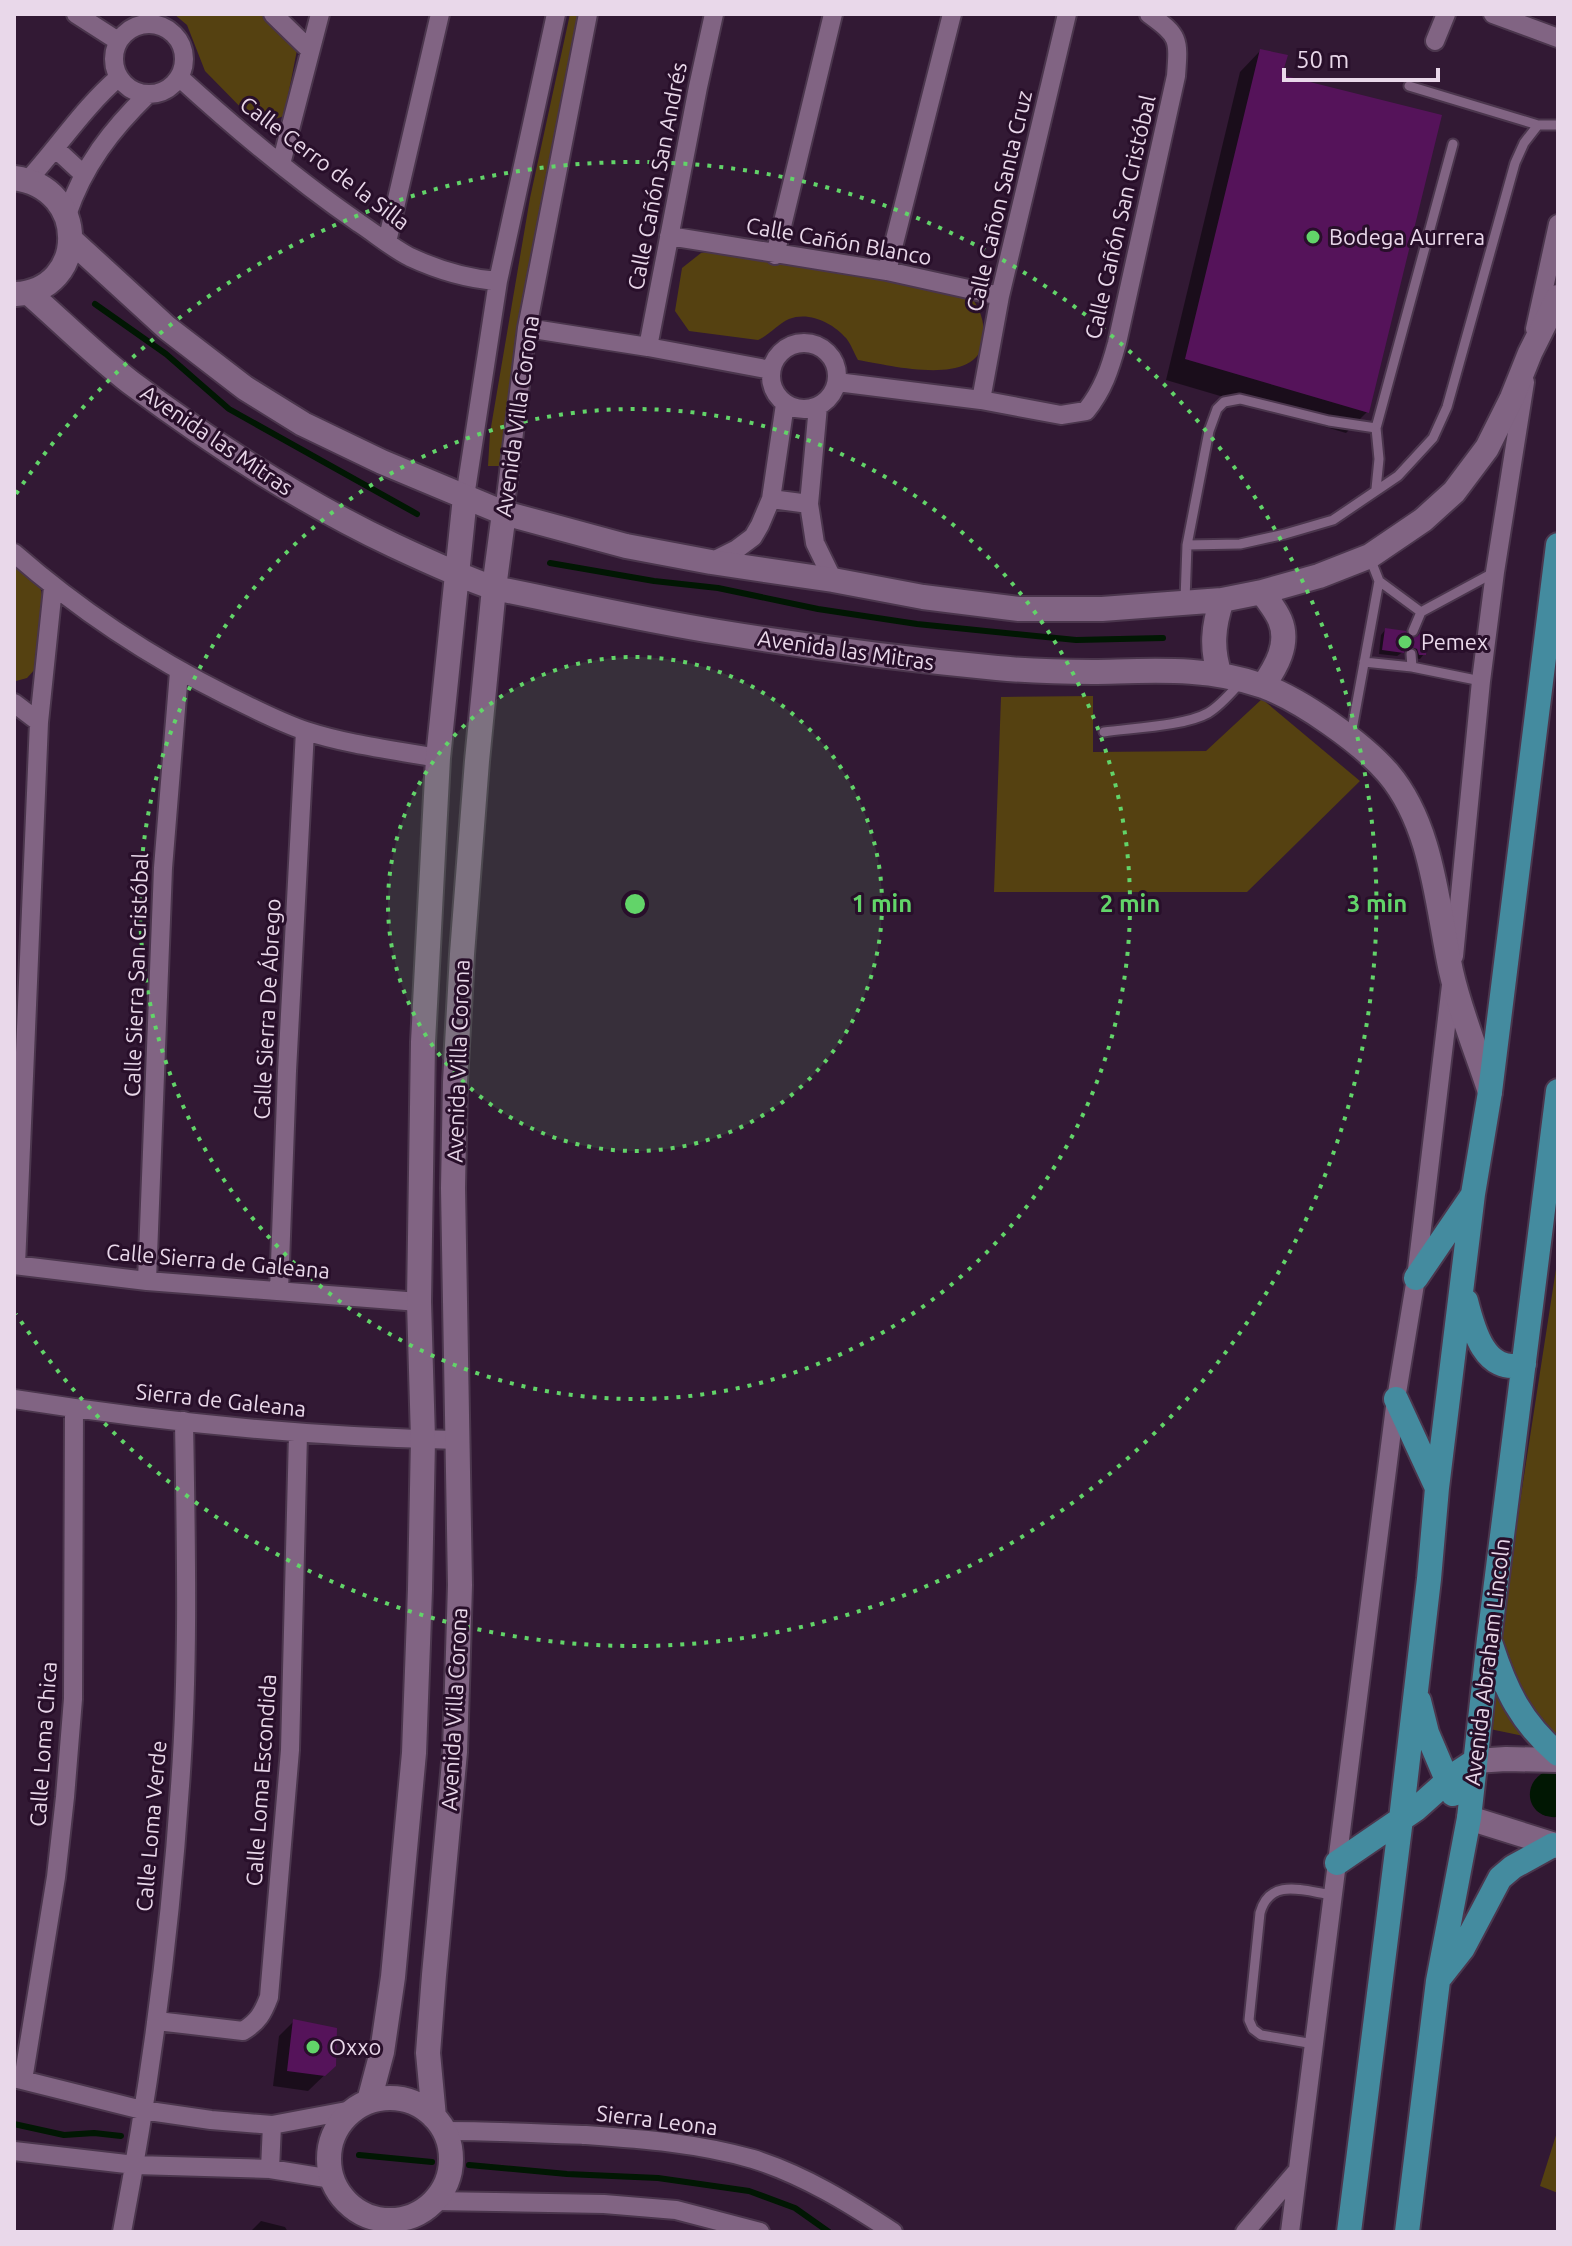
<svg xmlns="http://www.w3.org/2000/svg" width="1572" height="2246" viewBox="0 0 1572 2246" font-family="Ubuntu,sans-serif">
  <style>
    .green { fill: #554111 }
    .water { fill: #011703 }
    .shadow { fill: #0007 }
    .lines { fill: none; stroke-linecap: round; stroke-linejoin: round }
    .stream { stroke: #011703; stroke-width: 6 }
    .building { fill: #55135a }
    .lane-casing { stroke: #4b364d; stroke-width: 13 }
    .street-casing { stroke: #4b364d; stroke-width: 22 }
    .secondary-casing { stroke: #4b364d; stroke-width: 28 }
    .primary-casing { stroke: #4b364d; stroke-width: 28 }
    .lane { stroke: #816483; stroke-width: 9 }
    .street { stroke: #816483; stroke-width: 18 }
    .secondary { stroke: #816483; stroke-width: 24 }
    .primary { stroke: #448b9f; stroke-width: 24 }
    .ring { fill: none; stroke: #62d469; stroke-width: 4; stroke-dasharray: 4 8 }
    .poi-dot { fill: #62d469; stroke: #280f2a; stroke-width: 3 }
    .labels { text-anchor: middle; stroke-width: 6; stroke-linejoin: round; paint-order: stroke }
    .street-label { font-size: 22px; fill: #e9d8ea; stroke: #280f2a }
    .poi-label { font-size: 22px; fill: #e9d8ea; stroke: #280f2a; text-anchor: start }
    .centre { fill: #62d469; stroke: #280f2a; stroke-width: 4 }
    .ring-label { font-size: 24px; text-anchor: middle; font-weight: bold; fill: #62d469; stroke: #280f2a; stroke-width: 6; stroke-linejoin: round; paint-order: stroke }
  </style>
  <rect width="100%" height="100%" fill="#321934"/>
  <path class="green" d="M174,14H262L297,50L284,116L258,125L205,71L187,25Z
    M570,14H585L501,466H488L490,433L530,198Z
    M713,251L966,290C979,306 986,320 983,342C976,388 889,365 858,360C854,353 851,344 846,338C833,323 809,311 789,319C778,324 769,335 758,340L689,331L675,311L682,268L701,253Z
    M14,564L40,586L43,600L36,668L27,678L16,681L14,680Z
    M1093,696V752L1206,751L1262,699L1360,781L1247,892H994L1001,697Z
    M1558,1256V1743L1485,1728Z
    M1558,2129V2193L1540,2186Z"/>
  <path class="water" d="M1549,1770H1558V1817C1526,1820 1519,1781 1549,1770Z"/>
  <path class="shadow" d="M1260,51L1367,412L1346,433L1166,380L1240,72Z
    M1385,630L1404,632L1424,654L1420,659L1415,658L1413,653L1406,650L1397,656L1379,654L1381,635Z
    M294,2021L334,2066L308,2091L273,2086L279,2036Z
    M261,2221L285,2227L288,2232H250Z"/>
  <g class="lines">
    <path class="stream" d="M95,304L166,354L229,409L417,514
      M550,563L654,581L718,588L818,609L917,624L1076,640L1163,638
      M14,2124L64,2135L94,2133L121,2136
      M359,2155L432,2162
      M469,2165L567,2174L658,2178L749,2191L795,2208L829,2232"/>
  </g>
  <path class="building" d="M1260,49L1288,55L1282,75L1442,115L1369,413L1185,359Z
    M1385,628L1406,631L1408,636L1413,638L1418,636L1421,632L1428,633L1426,655H1419L1417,649L1411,647L1406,648L1404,653L1382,650Z
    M293,2019L337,2028L336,2066L325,2076L287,2071Z"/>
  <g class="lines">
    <defs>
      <path id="lane" d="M1409,86L1538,125
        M1376,428L1453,144
        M1187,545L1240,544L1285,534L1333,520L1398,476L1433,438L1447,407L1515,163L1524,143L1538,125H1558
        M1370,558L1379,581L1421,612
        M1185,600L1187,545L1209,431L1217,409L1224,402L1240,399L1329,421L1376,428L1379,459L1376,489
        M1413,631L1421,612L1495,572
        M1411,654L1412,667L1481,681
        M1364,662L1412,667
        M1104,732C1131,728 1185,726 1208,713C1220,706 1230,694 1240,683
        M1351,735L1379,581
        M1314,2044L1261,2035L1253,2029L1249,2020L1260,1913C1270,1877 1304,1891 1332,1895"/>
      <path id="street" d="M76,14L118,41
        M273,14L310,50
        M1493,14L1558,38
        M114 59a35 35 0 1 1 70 0a35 35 0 1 1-70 0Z
        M1435,41L1446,14
        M179,77C236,129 295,179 359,223C376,234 392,248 410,257C438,270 468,279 498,281
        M56,149L83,174
        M281,164L320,14
        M28,180C59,146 84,107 119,77
        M67,215C83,166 112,129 148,94
        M669,236L887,271L1000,296
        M387,242L440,14
        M775,255L833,14
        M887,271L952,14
        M527,328L648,347L771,370
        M1535,329L1558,224
        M771 376a33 33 0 1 1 66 0a33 33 0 1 1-66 0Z
        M648,347L698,87L714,14
        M837,382L981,400L1061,415L1086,411C1103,390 1110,369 1117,343L1176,76C1179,38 1179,36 1149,14
        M981,400L1000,296L1067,14
        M818,406L809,504L815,543L833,580
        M465,497L498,281L556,14
        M771,499L809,504
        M504,513L527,328L588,14
        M14,553C79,610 150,657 228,696C253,708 279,722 306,731C349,745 394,750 438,758
        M711,562L737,549L753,537L760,525L771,499L785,404
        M14,703L39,722
        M1454,956L1481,681L1495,572L1525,382
        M14,1265L147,1281L419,1302
        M16,1265L39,722L53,588
        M147,1281L163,868L179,672
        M279,1291L287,1071L305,731
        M14,1399C160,1422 309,1437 457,1440
        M157,2021L243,2031C258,2022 263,2013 269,1997L290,1750L298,1434
        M14,2078L142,2110L211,2120L272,2125L352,2110
        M23,2080L56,1877L65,1797L73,1699L74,1408
        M445,2131C492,2131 538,2133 585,2135C641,2139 698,2143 753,2159C804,2175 849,2203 893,2232
        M14,2151L135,2165L270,2169L332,2179
        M270,2169L272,2125
        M435,2201L604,2204L676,2210L760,2232
        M122,2232C150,2085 170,1935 180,1786C189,1665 186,1543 184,1421
        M1245,2232L1298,2170
        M1290,2232L1396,1399L1416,1278L1451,985"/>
      <path id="secondary" d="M14,178C90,188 87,290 16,294
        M71,240L167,328L245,388L303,424L382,462L504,513L626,546L711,562L833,580L923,597L1019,609H1102L1222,600L1262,592L1319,576L1370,556L1423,520L1454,492L1487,448L1512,398L1530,353L1558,297
        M29,293C63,323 95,355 130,382C213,444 300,501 393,545C427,561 459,576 494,588C569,603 644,620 719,632C811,647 904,659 997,668C1029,671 1061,672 1093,672C1151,671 1206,666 1263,686C1301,700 1361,742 1388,773C1433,826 1437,906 1451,971C1460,1012 1477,1052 1490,1092
        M1262,592C1268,601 1276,610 1280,620C1290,644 1276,667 1263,686
        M1220,675C1211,649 1213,626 1222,600
        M1475,1761L1506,1759L1558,1760
        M1469,1818L1558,1846
        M329 2159a61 61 0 1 1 122 0a61 61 0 1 1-122 0Z
        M369,2101L382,2052L393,1977L414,1753L420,1589L423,1439L419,1302L423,1042L438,758L465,497
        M434,2117L428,2053L434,1975L455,1752L460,1585L453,1188L455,1082L462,954L477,761L494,588L504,513"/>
      <path id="primary" d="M1416,1278L1472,1196
        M1466,1301C1473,1329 1485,1376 1524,1364
        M1396,1399L1437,1488
        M1491,1645C1506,1691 1521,1722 1558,1754
        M1419,1701L1427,1733L1453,1794
        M1337,1863L1416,1809L1454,1775L1475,1761
        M1441,1976L1463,1948L1500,1878L1513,1867L1553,1845
        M1349,2232L1401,1819L1429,1579L1437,1488L1473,1194L1490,1092L1558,545
        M1407,2232L1438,1981L1469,1818L1489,1639L1558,1091"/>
    </defs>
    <use href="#lane" class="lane-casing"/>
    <use href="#street" class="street-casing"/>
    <use href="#secondary" class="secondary-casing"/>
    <use href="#primary" class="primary-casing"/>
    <use href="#lane" class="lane"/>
    <use href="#street" class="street"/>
    <use href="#secondary" class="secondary"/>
    <use href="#primary" class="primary"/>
  </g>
  <circle cx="635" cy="904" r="247" fill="#62d469" fill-opacity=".12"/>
  <g class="ring">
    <circle cx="635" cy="904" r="247"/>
    <circle cx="635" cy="904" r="495"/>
    <path d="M16 494A742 742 0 1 1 16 1314"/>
  </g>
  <g class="poi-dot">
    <circle cx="1313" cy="237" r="8"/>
    <circle cx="1405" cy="642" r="8"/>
    <circle cx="313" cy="2047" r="8"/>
  </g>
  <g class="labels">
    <g class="street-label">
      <text transform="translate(325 163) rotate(37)" y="8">Calle Cerro de la Silla</text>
      <text transform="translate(657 176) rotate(-79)" y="8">Calle Cañón San Andrés</text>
      <text transform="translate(999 201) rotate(-77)" y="8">Calle Cañon Santa Cruz</text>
      <text transform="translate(1120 217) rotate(-77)" y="8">Calle Cañón San Cristóbal</text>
      <text transform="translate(839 241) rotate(10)" y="8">Calle Cañón Blanco</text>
      <text transform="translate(517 416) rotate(-82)" y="8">Avenida Villa Corona</text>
      <text transform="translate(217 440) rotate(34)" y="8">Avenida las Mitras</text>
      <text transform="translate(846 650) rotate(8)" y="8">Avenida las Mitras</text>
      <text transform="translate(136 975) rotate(-88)" y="8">Calle Sierra San Cristóbal</text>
      <text transform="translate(267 1009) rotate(-87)" y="8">Calle Sierra De Ábrego</text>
      <text transform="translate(458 1061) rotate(-88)" y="8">Avenida Villa Corona</text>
      <text transform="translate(218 1261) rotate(5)" y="8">Calle Sierra de Galeana</text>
      <text transform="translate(221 1400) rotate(6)" y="8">Sierra de Galeana</text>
      <text transform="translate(1487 1662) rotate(-83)" y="8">Avenida Abraham Lincoln</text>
      <text transform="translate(454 1709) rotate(-87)" y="8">Avenida Villa Corona</text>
      <text transform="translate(43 1744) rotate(-86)" y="8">Calle Loma Chica</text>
      <text transform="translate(261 1780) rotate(-86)" y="8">Calle Loma Escondida</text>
      <text transform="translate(151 1826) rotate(-85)" y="8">Calle Loma Verde</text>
      <text transform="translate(657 2120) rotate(7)" y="8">Sierra Leona</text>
    </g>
    <g class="poi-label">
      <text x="1329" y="245">Bodega Aurrera</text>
      <text x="1421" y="650">Pemex</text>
      <text x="329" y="2055">Oxxo</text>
    </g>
  </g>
  <circle cx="635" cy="904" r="12" class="centre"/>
  <g class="ring-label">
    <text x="882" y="912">1 min</text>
    <text x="1130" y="912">2 min</text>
    <text x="1377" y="912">3 min</text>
  </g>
  <rect width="1572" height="2246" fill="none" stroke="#e9d8ea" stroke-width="32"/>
  <path d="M1284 68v12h154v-12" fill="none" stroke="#e9d8ea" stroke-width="4"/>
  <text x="1296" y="68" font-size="24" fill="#e9d8ea" stroke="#280f2a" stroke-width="6" paint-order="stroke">50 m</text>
</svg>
